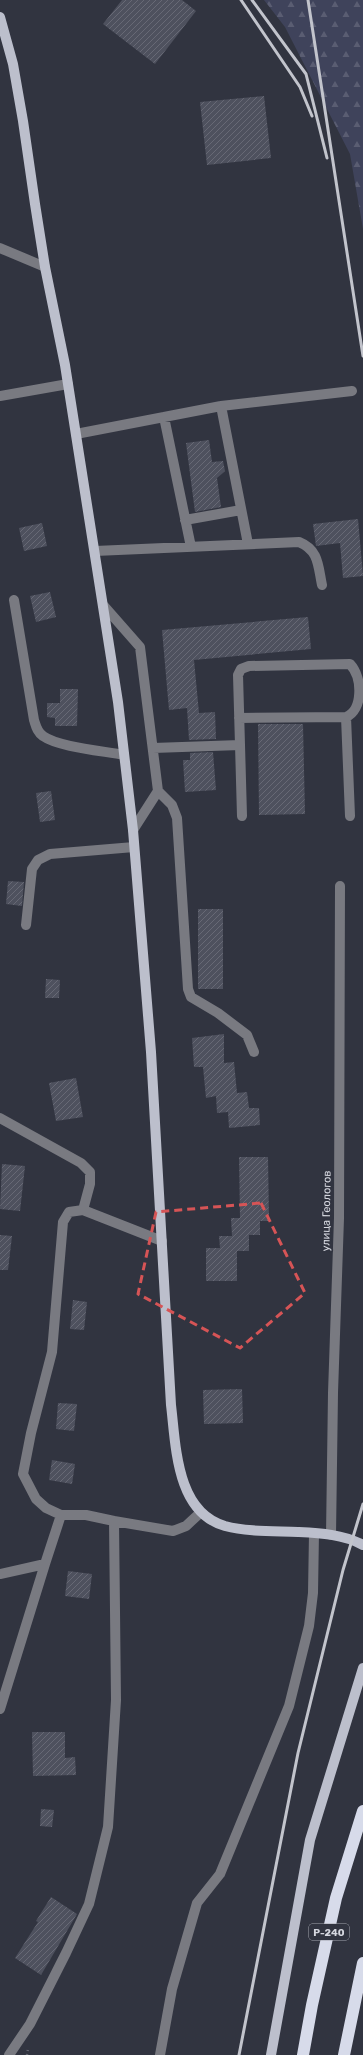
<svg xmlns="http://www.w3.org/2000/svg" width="363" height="2055" viewBox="0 0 363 2055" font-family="Rubik,sans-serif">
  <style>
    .forest { fill: url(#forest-firs) }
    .building { fill: url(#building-hatch) }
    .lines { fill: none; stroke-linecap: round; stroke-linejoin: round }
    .path { stroke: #666873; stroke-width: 2.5; stroke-dasharray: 1 3; stroke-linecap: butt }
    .minor { stroke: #797a81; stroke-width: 10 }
    .major { stroke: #bcbfcc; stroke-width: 10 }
    .highway { stroke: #d7dbea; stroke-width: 12 }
    .rail { stroke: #c2c4cc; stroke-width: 3 }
    .marked { fill: none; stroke: #d65456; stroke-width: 3; stroke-dasharray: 8 5; stroke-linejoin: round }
    .labels { text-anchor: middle; stroke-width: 3.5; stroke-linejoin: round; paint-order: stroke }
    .shield { fill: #313440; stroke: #a4a6af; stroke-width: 1 }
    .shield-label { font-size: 10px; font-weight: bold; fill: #d5d7df }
    .street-label { font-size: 11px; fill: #d5d7df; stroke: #313440 }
  </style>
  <defs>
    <pattern id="forest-firs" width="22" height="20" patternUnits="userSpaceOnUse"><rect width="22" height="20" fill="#3f435b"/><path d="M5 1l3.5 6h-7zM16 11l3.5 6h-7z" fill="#5a5d72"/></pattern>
    <pattern id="building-hatch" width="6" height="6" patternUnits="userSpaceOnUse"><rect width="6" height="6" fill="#4e515e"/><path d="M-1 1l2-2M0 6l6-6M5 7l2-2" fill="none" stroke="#676975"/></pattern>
  </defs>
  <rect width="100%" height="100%" fill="#313440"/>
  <path class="forest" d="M264,0H363V229L350,154L285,27Z"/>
  <path class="building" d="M122,0H182L196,11L155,64L103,24Z
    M264,96L271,158L207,165L200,102Z
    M209,440L212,462L223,461L225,471L217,478L221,507L195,512L186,443Z
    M358,519L363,576L343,578L340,543L316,546L313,524Z
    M42,523L47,546L24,551L19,528Z
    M50,592L56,617L36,622L30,596Z
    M308,617L311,649L194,660L199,713L215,712L216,739L189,740L187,708L169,710L162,630Z
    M60,689H78L77,726H55V718L47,717V703H60Z
    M258,724H303L305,814L259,815Z
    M213,752L216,790L185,792L183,760H190V753Z
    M51,791L55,820L40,822L36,793Z
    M8,881L24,882L22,906L6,904Z
    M198,909H223V989H198Z
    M46,979L60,980L59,998H45Z
    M224,1034V1063L234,1062L237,1093L247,1092L249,1108H259L260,1125L229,1128L228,1112L217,1113L216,1096L206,1098L203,1067H194L192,1038Z
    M76,1078L83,1117L56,1121L49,1083Z
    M239,1157H268L269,1221H260V1235H249V1251H237V1281H206V1248H220L219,1236H232L231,1218H240Z
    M2,1164L25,1166L20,1211L0,1209Z
    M0,1235L12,1236L8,1270H0Z
    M73,1300L87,1302L84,1330L70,1329Z
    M242,1389L243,1423L204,1424L203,1390Z
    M58,1403L77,1404L74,1431L56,1429Z
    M52,1460L75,1464L72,1484L49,1480Z
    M68,1571L92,1574L89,1599L65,1596Z
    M32,1732H65V1758L75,1757L76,1775L33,1776Z
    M41,1809L54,1810L52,1827L40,1826Z
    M51,1897L77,1914L41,1975L15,1958L38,1922L36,1921Z"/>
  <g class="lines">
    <path class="path" d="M27,2055L28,2049"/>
    <path class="minor" d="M0,248L45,267
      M0,396L68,384
      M164,417L191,547
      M76,434L221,406
      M185,520L241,510
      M248,544L221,406L352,391
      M95,551L299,542C319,550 318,566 322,585
      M14,600L34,720C36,726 37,732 43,736C58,747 104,751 124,755
      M104,606L140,647L158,791L133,830
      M239,718L346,717
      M240,745L238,675L241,669L249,666L350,664C363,678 363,710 346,717L350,816
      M153,748L240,745L242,816
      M158,791L172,805L177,818L188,989L191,997L218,1013L247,1035L254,1052
      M26,925L32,869L38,860L50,854L134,847
      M0,1118L81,1163L90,1172V1184L83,1210
      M61,1515L46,1508L36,1499L23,1474L31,1433L52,1352L63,1222L69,1212L83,1210L162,1241
      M331,1535L333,1393L339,1218L340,886
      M0,1574L45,1564L61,1515H86L114,1521
      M0,1709L45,1564
      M9,2055L30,2024L66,1953L89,1904L108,1827L116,1700L114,1521L173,1531L186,1526L200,1513
      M160,2055L172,1989L197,1903L220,1874L289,1706L309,1626L313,1593L314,1533"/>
    <path class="major" d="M0,17L13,64L23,121L35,204L45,267L65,365L118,702L133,830L151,1052L171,1405C176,1446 176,1512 225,1526C248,1532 273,1531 298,1532C319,1533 343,1534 363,1545
      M271,2055L310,1840L363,1668"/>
    <path class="highway" d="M303,2055L312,2005L336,1898L363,1811
      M344,2055L363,1963"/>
    <path class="rail" d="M241,0L300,87L312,116
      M252,0L306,74L327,158
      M308,0L363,356
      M239,2055L298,1753L343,1570L363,1504"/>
  </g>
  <path class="marked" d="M261,1203L305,1293L240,1348L138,1294L156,1212Z"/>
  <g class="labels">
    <rect class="shield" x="309" y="1924" width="40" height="16" rx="3"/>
    <g class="shield-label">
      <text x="329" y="1936">Р-240</text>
    </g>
    <g class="street-label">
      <text transform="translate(326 1211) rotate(-89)" y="4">улица Геологов</text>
    </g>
  </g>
</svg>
